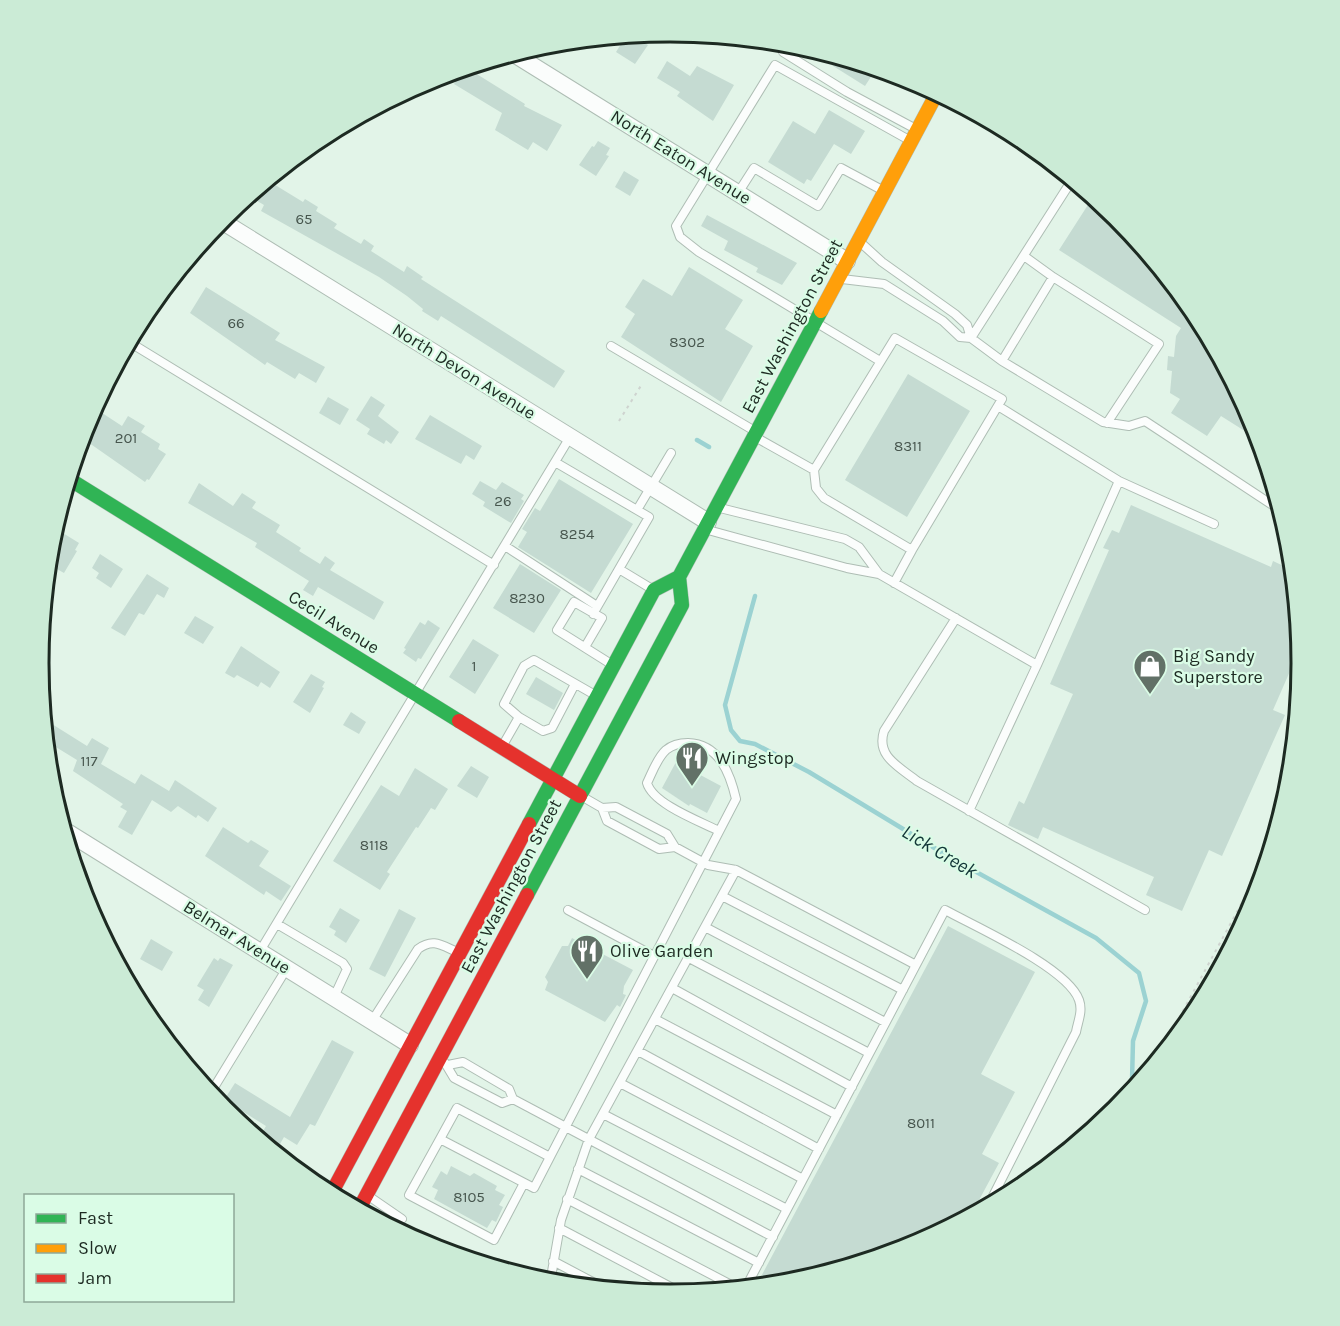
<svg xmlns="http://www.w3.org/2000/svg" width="1340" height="1326" viewBox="0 0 1340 1326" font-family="Karla,sans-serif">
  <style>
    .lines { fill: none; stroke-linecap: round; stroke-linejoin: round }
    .stream { stroke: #9bd2d2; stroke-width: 4.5 }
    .building { fill: #c5dbd2 }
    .lane-casing { stroke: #aebdb4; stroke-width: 10 }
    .street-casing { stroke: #aebdb4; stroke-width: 18 }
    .fast-casing { stroke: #aebdb4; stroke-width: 15 }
    .slow-casing { stroke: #aebdb4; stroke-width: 15 }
    .jam-casing { stroke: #aebdb4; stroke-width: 15 }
    .path { stroke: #ced3cf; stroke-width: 2; stroke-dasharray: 3 4.5; stroke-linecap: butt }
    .lane { stroke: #fbfdfc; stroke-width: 8 }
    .street { stroke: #fbfdfc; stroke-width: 16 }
    .fast { stroke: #30b455; stroke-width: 14 }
    .slow { stroke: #ff9f0a; stroke-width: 14 }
    .jam { stroke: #e5322d; stroke-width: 14 }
    .labels { text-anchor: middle; stroke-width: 4.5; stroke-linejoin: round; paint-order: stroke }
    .number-label { font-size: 15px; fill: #47564e }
    .street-label { font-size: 18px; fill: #1d2a22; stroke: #dafce6 }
    .poi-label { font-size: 18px; fill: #1d2a22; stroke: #dafce6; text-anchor: start }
    .water-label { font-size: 20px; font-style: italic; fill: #123637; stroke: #dafce6 }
    .rim { fill: none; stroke: #1d2a22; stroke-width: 3 }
  </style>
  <rect width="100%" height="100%" fill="#e2f4e8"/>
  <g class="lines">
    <path class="stream" d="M697,440L709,447
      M755,596L725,705L731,730L740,741L755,744L809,772L951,858L1096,938L1139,973L1146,1001L1133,1041L1132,1081L1113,1112"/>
  </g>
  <path class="building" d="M632,35L648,45L635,64L616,52L626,36Z
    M815,50L876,69L865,86L814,54Z
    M667,61L690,76L697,66L734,85L713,121L677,96L680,92L657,78Z
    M467,68L525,104L524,106L562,125L547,151L533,142L528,150L495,130L502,113L454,84L463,69Z
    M829,110L865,131L851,154L834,144L811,181L807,179L804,184L768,162L793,121L815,134Z
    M598,141L610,148L606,155L609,156L596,176L579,165L592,146L594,147Z
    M624,171L639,180L630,196L615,187Z
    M267,180L303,202L305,199L318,207L316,211L337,224L334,228L361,244L364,239L374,246L371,251L404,272L407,266L423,277L421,279L565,371L554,388L441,316L438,321L422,311L423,309L407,296L379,277L261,211L264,205L249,196Z
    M1093,197L1117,217L1195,312L1254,422L1259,440L1221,416L1207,436L1171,413L1180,399L1170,393L1172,371L1167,370L1168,356L1174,357L1176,336L1181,328L1059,250Z
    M707,215L797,263L782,285L756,272L758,268L724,250L728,241L701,226Z
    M689,267L743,300L725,329L753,346L721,402L621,337L635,314L625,307L643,279L672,296Z
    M206,287L280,333L275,340L325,367L316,383L299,373L295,379L267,362L265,365L190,313Z
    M908,374L970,411L907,517L845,480Z
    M371,396L385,405L378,416L399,432L391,444L386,440L384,444L367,434L370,429L356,420Z
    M328,397L349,409L340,425L319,413Z
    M99,411L122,426L128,416L145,426L141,432L160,444L158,449L166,454L149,480L147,479L145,482L82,438L89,418L93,420Z
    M430,415L482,446L474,460L466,455L461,464L415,439Z
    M559,479L633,524L591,593L518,547L527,532L522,529L535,508L540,511Z
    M480,481L496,490L502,482L524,495L521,499L524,501L511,523L483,506L485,502L472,494Z
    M199,483L233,506L242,493L256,502L252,508L280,525L276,532L301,548L299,551L320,564L325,556L335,563L330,570L384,602L374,620L318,587L313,596L303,590L309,581L255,547L257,543L188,503Z
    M1131,505L1271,567L1273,561L1292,570L1301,665L1294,662L1273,710L1285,715L1222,856L1209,850L1182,911L1146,895L1154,877L1043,827L1038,839L1008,825L1019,801L1024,804L1073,694L1050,684L1109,550L1103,548L1112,530L1119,533Z
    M58,530L79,543L75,550L77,551L64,573L48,564L49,554L56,543L52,541Z
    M100,554L123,569L111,588L96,578L99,573L92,568Z
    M520,564L561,590L534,633L493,608Z
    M147,574L169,588L164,598L157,594L144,615L139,613L125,636L111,628Z
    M195,616L214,627L203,644L184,633Z
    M428,620L440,628L421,659L418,658L416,662L403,653L406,649L404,648L420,622L425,625Z
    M473,639L499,655L475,694L449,677Z
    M241,646L280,672L270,688L261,682L258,687L237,675L234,678L225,673Z
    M311,674L325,682L322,687L324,688L310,713L293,702Z
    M536,677L563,693L554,710L526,694Z
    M351,712L366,722L359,734L343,725Z
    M44,719L87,746L92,738L109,748L101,764L135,784L141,774L169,791L175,780L217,808L208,822L198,815L196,818L178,806L171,812L152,800L132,835L118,827L127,811L120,807L123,804L73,771L77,760L46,741Z
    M676,762L721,786L707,813L690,804L689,806L662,788Z
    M471,766L489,777L477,798L457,786Z
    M415,768L448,789L435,810L431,808L418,828L416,827L387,872L390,874L380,890L333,861L381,785L399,796Z
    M223,827L248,843L251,840L269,851L259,866L291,886L281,901L266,891L264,895L205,856Z
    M340,908L360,920L346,943L334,935L336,931L329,927Z
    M399,909L416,918L385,977L369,969Z
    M948,926L1035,972L981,1074L1015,1092L982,1154L999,1163L971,1215L911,1247L793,1282L756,1286Z
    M572,938L633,970L624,986L623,994L626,995L620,1007L617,1005L605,1022L545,990L548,982L545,977L562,946H568Z
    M151,939L173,952L162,971L140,959Z
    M214,958L218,961L220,958L233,965L209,1007L198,1000L204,990L197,986Z
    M332,1040L354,1052L315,1126L310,1124L297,1145L284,1137L280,1144L262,1133L266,1126L224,1100L235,1083L290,1117Z
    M451,1166L470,1176L474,1173L497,1186L495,1190L505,1195L499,1205L503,1207L496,1222L492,1220L487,1228L434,1199L438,1190L432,1187L441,1171L447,1175Z"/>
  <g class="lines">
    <defs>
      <path id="lane" d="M783,52L847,92L914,128
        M738,193L754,168L818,206L841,168L882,190
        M860,242L882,262L955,314L967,325L971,338
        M1024,256L1053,277
        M842,279L884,284L943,321L960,337L971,338L1002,361L1103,422L1129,426L1145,421L1280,510
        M971,338L1072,180
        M129,342L494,565
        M611,346L753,430
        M880,361L699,252L680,237L676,226L775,65L909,140
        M1002,361L1053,277L1159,344L1107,423
        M998,406L1119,481
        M757,438L814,470L816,488L824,498L912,550L1002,399L895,338L814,470
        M555,462L649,517L593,614
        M637,510L671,453
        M708,530L847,568L879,574L859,547L845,539L720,508
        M505,546L597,606
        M619,569L652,589
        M879,574L1037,665L1119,481L1214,524
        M894,583L912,550
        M956,618L884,731C876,756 898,766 917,781L1145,910
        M585,647L602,618L574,602L557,630L611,664
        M519,717L504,704L524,666L534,660L595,695
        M503,745L519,717L543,731L552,728L575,684
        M583,797L602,808L616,807L667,834L675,847L708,865L736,870L916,965
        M602,808L607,821L659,849L675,847
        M969,811L1037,665
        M722,896L903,990
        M568,910L654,956
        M277,924L343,963L347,969L334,997
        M705,927L885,1022
        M260,951L570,437
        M689,958L869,1053
        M672,988L852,1087
        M655,1019L837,1115
        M372,1021L418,949C433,938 441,945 457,952
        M638,1051L819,1149
        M445,1063L454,1078L502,1103L513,1099
        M448,1065L463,1062L509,1089L513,1099L773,1237
        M620,1083L803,1179
        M210,1094L287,968
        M603,1114L787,1209
        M440,1139L457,1108L550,1157L736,799C730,773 719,744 688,743C679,743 672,745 666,750C657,758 652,773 647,783C653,804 699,821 719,831
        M578,1169L759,1263
        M524,1183L494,1240L409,1195L440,1139L534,1188L550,1157
        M370,1197L402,1219
        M567,1199L737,1288
        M559,1228L682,1293
        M553,1261L604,1288
        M488,1265L497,1263L514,1272
        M550,1283L561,1220L589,1139L736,870
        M746,1287L945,910C976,927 1068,968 1079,1000C1083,1011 1078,1021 1076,1032L988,1206"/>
      <path id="street" d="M514,54L847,261
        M220,220L708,522
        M64,830L410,1045"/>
      <path id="fast" d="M69,479L459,721
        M529,824L654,590L679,577L821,311
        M527,895L682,605L679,577"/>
      <path id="slow" d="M821,311L937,93"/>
      <path id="jam" d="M459,721L580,796
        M331,1194L529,824
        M359,1209L527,895"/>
    </defs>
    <use href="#lane" class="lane-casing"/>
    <use href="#street" class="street-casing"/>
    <use href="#fast" class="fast-casing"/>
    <use href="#slow" class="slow-casing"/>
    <use href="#jam" class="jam-casing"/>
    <path class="path" d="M619,421L642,384
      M1154,1064L1269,853"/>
    <use href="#lane" class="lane"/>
    <use href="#street" class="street"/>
    <use href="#fast" class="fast"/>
    <use href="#slow" class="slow"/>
    <use href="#jam" class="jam"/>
  </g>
  <defs>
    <symbol id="shop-pin" viewBox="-11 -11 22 30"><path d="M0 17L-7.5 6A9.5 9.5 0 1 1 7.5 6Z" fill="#627167" stroke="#dafce6"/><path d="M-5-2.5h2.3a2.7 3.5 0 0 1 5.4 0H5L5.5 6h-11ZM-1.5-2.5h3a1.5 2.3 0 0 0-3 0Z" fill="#fff"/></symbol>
    <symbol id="restaurant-pin" viewBox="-11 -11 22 30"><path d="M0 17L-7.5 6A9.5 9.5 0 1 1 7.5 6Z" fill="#627167" stroke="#dafce6"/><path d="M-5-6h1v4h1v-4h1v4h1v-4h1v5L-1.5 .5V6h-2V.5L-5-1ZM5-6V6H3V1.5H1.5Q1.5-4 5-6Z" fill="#fff"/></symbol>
  </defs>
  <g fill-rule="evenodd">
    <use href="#shop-pin" x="1131" y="647" width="38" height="52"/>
    <use href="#restaurant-pin" x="673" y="739" width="38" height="52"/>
    <use href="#restaurant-pin" x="568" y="932" width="38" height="52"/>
  </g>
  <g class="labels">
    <g class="number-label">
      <text x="304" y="224">65</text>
      <text x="236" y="328">66</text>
      <text x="687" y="347">8302</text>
      <text x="126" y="443">201</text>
      <text x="908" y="451">8311</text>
      <text x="503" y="506">26</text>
      <text x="577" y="539">8254</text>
      <text x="527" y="603">8230</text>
      <text x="474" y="671">1</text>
      <text x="89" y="766">117</text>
      <text x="374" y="850">8118</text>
      <text x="921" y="1128">8011</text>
      <text x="469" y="1202">8105</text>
    </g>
    <g class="street-label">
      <text transform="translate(681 157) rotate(32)" y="6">North Eaton Avenue</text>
      <text transform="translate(792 326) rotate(-62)" y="6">East Washington Street</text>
      <text transform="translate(464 371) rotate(32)" y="6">North Devon Avenue</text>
      <text transform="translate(334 622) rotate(32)" y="6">Cecil Avenue</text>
      <text transform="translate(511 886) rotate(-62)" y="6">East Washington Street</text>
      <text transform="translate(237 937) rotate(32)" y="6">Belmar Avenue</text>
    </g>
    <g class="poi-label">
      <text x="1173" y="662">Big Sandy<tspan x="1173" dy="21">Superstore</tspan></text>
      <text x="715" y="764">Wingstop</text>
      <text x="610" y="957">Olive Garden</text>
    </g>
    <g class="water-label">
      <text transform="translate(940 851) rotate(31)" y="7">Lick Creek</text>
    </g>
  </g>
  <path d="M0 0H1340V1326H0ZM49 663a621 621 0 1 1 1242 0a621 621 0 1 1-1242 0Z" fill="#cbebd6" fill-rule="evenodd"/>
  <path class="rim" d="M49 663a621 621 0 1 1 1242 0a621 621 0 1 1-1242 0Z"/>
  <rect x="24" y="1194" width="210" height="108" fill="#dafce6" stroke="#8ea898" stroke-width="1.5"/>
  <rect x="36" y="1214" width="30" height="9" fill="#30b455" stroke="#8ea898" stroke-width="1.5"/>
  <text x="78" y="1224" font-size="18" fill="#1d2a22">Fast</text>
  <rect x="36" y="1244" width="30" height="9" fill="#ff9f0a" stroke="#8ea898" stroke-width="1.5"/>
  <text x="78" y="1254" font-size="18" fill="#1d2a22">Slow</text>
  <rect x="36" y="1274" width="30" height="9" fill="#e5322d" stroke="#8ea898" stroke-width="1.5"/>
  <text x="78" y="1284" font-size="18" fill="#1d2a22">Jam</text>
</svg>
